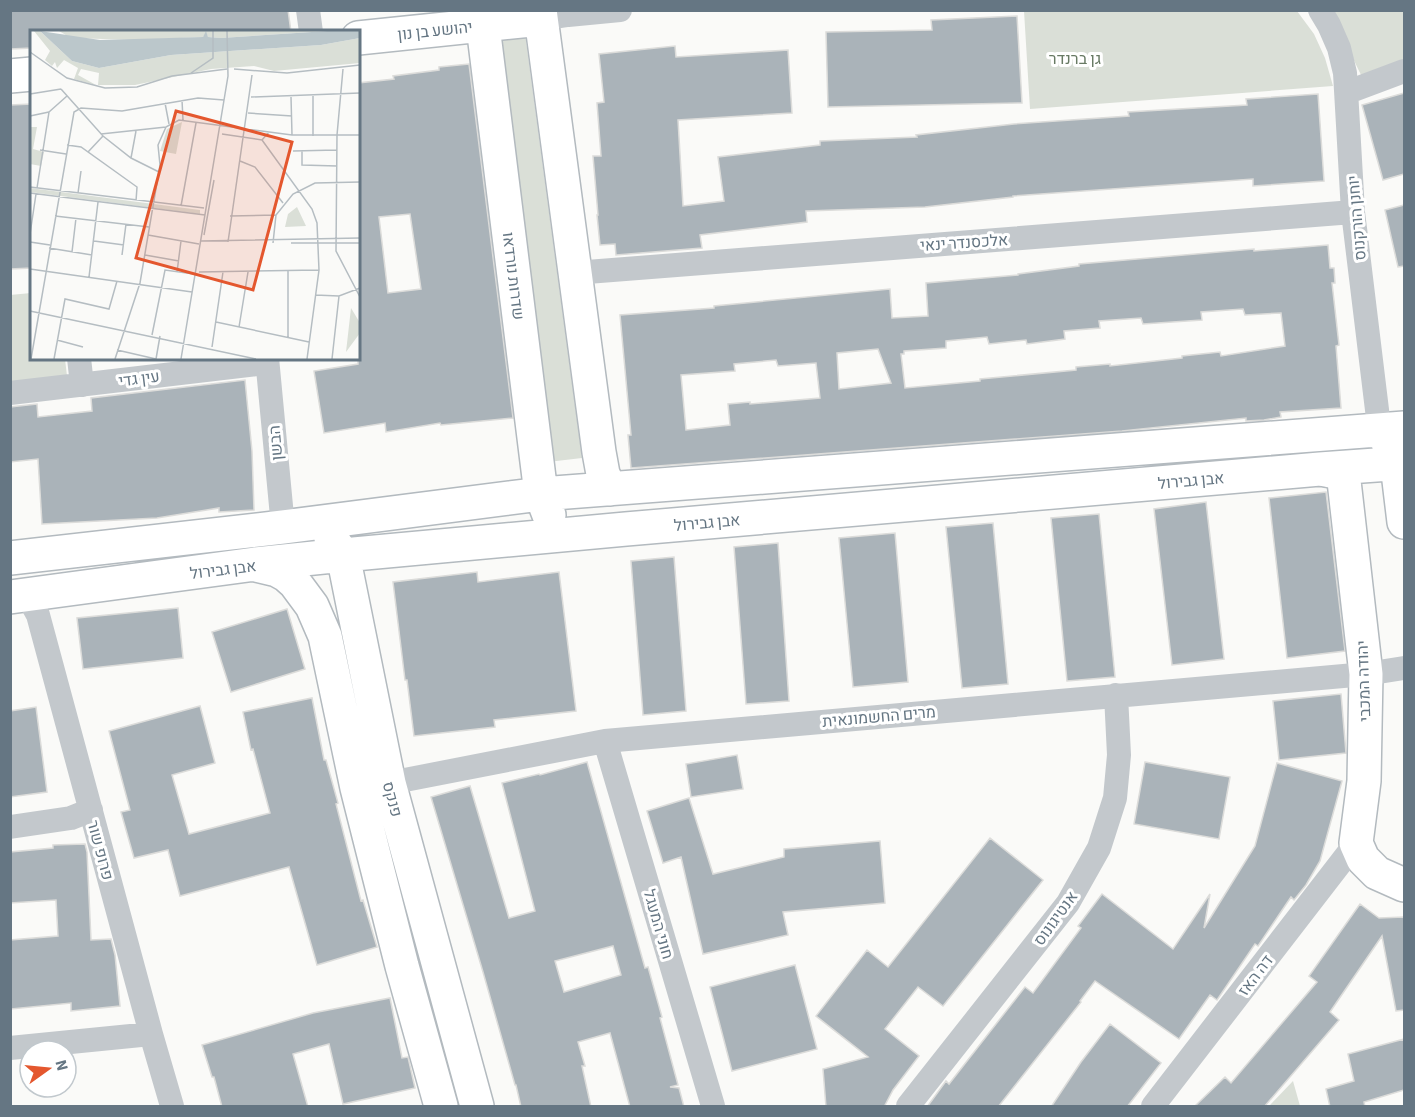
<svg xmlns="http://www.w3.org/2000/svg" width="1415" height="1117" viewBox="0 0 1415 1117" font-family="'Source Sans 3',Heebo,sans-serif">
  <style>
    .green { fill: #dadfd7 }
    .building { fill: #aab3b9; stroke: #dcdcda; stroke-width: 1.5; fill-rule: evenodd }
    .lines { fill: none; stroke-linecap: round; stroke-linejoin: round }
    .secondary-casing { stroke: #b3babf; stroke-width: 36 }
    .street { stroke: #c3c8cc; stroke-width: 24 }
    .secondary { stroke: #fff; stroke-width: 33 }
    .labels { text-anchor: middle; stroke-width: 6; stroke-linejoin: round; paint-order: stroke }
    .street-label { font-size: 16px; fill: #657683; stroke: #fff }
    .park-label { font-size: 16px; fill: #687a64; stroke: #fff }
    .inset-road { fill: none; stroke: #b5bdc2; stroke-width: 1.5 }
    .view { fill: #e4572e; fill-opacity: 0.15; stroke: #e4572e; stroke-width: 3 }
    .inset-edge { fill: none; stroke: #657683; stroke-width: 3 }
  </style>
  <rect width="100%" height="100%" fill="#fafaf8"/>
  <path class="green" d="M488,11H522L582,458L548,462Z
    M1024,11H1297L1314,34L1325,58L1333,86L1030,109Z
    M1330,11H1404V61L1362,77Z
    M31,293L32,358L65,359L67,376L11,382L10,295Z
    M1293,1081L1300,1106H1269Z"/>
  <path class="building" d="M10,10H288L291,32H32V48L10,49Z
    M1017,16L1022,103L828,107L826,32L932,30L931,20Z
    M675,46L676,57L788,50L792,113L678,120L683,206L724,201L718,157L820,145V141L917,137L916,135L1014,124L1129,116L1128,112L1247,105L1246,99L1318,94L1324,181L1253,186V179L1013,196V197L925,207L806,211L807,222L700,235L702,248L616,255L615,244L600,245L597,215H598L593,156H601L597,103L604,102L599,54Z
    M469,64L513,418L441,425L440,423L386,432L385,423L324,433L314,371L358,364V83L394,79L393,76L439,70V67ZM410,214L421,289L388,293L379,217Z
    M1404,93V174L1383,180L1362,105Z
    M32,104V268L10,269V105Z
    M1404,205V266L1398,267L1385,210Z
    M1328,245L1330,268H1334L1335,283H1332L1339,345L1336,346L1341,408L1280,412L1281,417L1264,420L1246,421V418L1122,431L631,468L628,435H631L620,315L714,308V306L890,289L892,318L928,316L926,283L1018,275V274L1079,266V264L1254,249V251ZM1243,309L1245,315L1281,313L1285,346L1221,356L1220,352L1182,356V358L1110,366V364L1076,367V370L980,379V381L905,388L901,354H904V351L946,348V341L987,337L989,344L1026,340L1027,344L1065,339L1064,331L1100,328L1099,321L1141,318L1143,324L1202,320L1201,312ZM878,349L891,383L839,389L837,353ZM776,360L778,366L816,363L820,398L750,404V402L728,404L730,425L686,430L681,375L735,371L734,364Z
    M245,380L252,451L254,510L219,512V508L157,518L42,524L38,459L10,462V407L37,404L38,417L92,411L91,398Z
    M1326,492L1345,651L1287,658L1269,498Z
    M1206,502L1224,659L1172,665L1154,509Z
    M1099,514L1115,677L1067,681L1051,518Z
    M993,523L1008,684L962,688L946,527Z
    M895,533L908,682L853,687L839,538Z
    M778,543L789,701L746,704L734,547Z
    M674,557L686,711L643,715L631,561Z
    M477,572L478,582L559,572L576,711L494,720L495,727L414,736L407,680H405L393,582Z
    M178,608L183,658L83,669L77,618Z
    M287,609L305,669L231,692L212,632Z
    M1341,694L1346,753L1279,760L1273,701Z
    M312,698L324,760H326L338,803L336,804L361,901L363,900L377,947L317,965L289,867L180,896L168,850L134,858L121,812L130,810L109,731L200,706L215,763L172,775L189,834L270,813L253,749L251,750L243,712Z
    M36,707L47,792L10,797V711Z
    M737,755L743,789L691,797L686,764Z
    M587,762L645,968L648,967L662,1017L660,1018L678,1085L670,1087L679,1088L684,1107H630L610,1033L578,1042L585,1066H582L591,1107H521L516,1085H515L483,972L431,797L470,786L509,918L535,911L502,783L539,774L540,775ZM613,946L621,975L564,992L555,961Z
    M1145,762L1230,777L1219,839L1134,824Z
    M1277,763L1342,781L1320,861L1306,885L1294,900L1291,897L1258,946L1255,944L1217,1000L1210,995L1179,1039L1095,981L1080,1001L1081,1002L998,1107H927L946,1081L949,1084L1025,987L1033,993L1081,928L1078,926L1102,894L1173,949L1210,894L1204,928L1255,846Z
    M689,798L713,874L784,857V849L880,841L885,903L783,912L788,935L703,954L681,857L663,863L647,811Z
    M990,838L1043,880L943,1006L918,987L885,1029L919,1056L893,1090L884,1107H826L823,1069L868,1057L816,1016L867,950L888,967Z
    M85,844L87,852L91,940L111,939L115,955L120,1006L71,1011V1003L11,1009L10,940L58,936L56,900L10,903V852L53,848V845Z
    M1360,904L1379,918L1404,917V1010L1396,1011L1382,936L1330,1012L1339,1020L1264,1107H1194L1225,1077L1231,1083L1317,982L1309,976Z
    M795,965L817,1049L732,1071L710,987Z
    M390,998L402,1058L408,1057L415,1088L343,1104L329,1044L293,1054L308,1107H222L214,1077H212L202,1045L313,1013Z
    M1110,1024L1161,1063L1127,1107H1051L1081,1062Z
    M1404,1039V1090L1364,1102L1365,1107H1330L1326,1089L1354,1081L1348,1054Z"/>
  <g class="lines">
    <defs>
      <path id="secondary" d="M481,10L541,494L549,515
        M540,10L599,452L603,474L610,489
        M358,38L541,19
        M10,76L32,74
        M1388,443L1397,464L1404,522
        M1320,469C1330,471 1339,471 1344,481L1366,674L1364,781L1356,843L1363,859L1377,873L1404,885
        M331,538L343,555L389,783L477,1106
        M10,558L283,527L541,494L1404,428
        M256,565L277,570L286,575L295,583L312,606L325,636L357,788L402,966L441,1106
        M10,597L255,564L343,555L626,529L1320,469L1404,463"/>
    </defs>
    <use href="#secondary" class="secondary-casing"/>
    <path class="street" d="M308,10L311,32
      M1320,10L1329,25L1339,48L1345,73L1353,212L1378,418L1383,430
      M541,19L568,15L620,10
      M1348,92L1404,71
      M574,273L1353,212
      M79,358L82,385
      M267,358L283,527
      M10,393L267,363
      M27,595L38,615L151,1034L172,1106
      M605,741L713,1106
      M374,786L605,741L1366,674L1404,668
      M10,827L71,818L91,810
      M10,1048L151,1034
      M908,1106L1068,903L1099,848L1115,798L1119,755L1116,695
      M1153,1106L1356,843"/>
    <use href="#secondary" class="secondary"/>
  </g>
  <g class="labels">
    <g class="street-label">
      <text transform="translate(435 30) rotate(-6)" y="6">יהושע בן נון</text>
      <text transform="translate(1356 218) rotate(-95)" y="6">יוחנן הורקנוס</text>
      <text transform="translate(964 242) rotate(-4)" y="6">אלכסנדר ינאי</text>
      <text transform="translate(514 276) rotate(83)" y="6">שדרות נורדאו</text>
      <text transform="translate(139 378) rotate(-7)" y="6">עין גדי</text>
      <text transform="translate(275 443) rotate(-95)" y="6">הבשן</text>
      <text transform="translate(1191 480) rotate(-5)" y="6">אבן גבירול</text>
      <text transform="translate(707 522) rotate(-5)" y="6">אבן גבירול</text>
      <text transform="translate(223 569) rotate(-7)" y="6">אבן גבירול</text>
      <text transform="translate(1363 681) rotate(-92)" y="6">יהודה המכבי</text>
      <text transform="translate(879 716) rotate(-5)" y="6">מרים החשמונאית</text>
      <text transform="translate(393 799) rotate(75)" y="6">פנקס</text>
      <text transform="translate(101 850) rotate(75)" y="6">פרופ שור</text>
      <text transform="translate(1055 918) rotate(-54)" y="6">אנטיגונוס</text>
      <text transform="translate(659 924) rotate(74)" y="6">חוני המעגל</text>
      <text transform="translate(1255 975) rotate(-53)" y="6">דה האז</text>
    </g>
    <g class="park-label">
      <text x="1075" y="64">גן ברנדר</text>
    </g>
  </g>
  <g transform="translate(30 30)">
    <rect width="330" height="330" fill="#fafaf8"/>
    <path d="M4,1H10L42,31L69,38L141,25L291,15L330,8V33L244,41L224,36L181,39L105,55H68L69,43L51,39L48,45L66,55L44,49L48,38L34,30L27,38L25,32L22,36L15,30L20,21ZM29,1H297L191,8L178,7L176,3L173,7L105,10L41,8ZM152,92L146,124L130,121L137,99ZM0,97H7L3,119L14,122L11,136L0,134ZM0,158L170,180V184L0,162ZM267,177L276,196L255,197L258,184ZM321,278L330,293V303L316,322Z" fill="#dadfd7"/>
    <path d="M10,1L70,10L173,7L176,1L178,7L191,8L297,1H330V8L291,15L141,25L69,38L42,31Z" fill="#bbc7cb"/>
    <path class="inset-road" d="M0,22L37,48L75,58L107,57L142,46L197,39M204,39L257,43L330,35M313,39L307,105L306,221L330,267M161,43L183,28V1M31,59L73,106L101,128L129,142M0,64L31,59M283,66V106M221,67L330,63M261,67L262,105M152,70L153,90M135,73L139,94M19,82L37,66M218,83L262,86M0,86L19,82L7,158M71,104L136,97L149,90L262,105H330M192,104L232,110L239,102M232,110L282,179L287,193L289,240L277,329M37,115L51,117L107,157L106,171M10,120L36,124M263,121L307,120M272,121V135L307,136M58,122L73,106M101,128L106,101M210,131L225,137L253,173M0,157L174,178M0,163L175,185M48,163L51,141M151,176L166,93M25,186L119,197M200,186L246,185M0,204L6,164M118,205L169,214M174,205L184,150M64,211L94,215M170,211L330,208M0,212L20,215M198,212L222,45M243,213L246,185L263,164L285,153L330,152M261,213H330M19,218L62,225M42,222L46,188M92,225L96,194M115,225L149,231M0,239L162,262M147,242L151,211M169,242L289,240M59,247L68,172M285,265L309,266L330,258M0,281L226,329M186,292L279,312M209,297L218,242M122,305L135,240L164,244M258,307V240M27,310L53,317M182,317L193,242M87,320L126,329M1,329L44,82L51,78L92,81L168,68L194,70M24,329L35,269L79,279L87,251M85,329L110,253L130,135L128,115L136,97M126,329L130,306M151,329L198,46L197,1M302,329L309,266"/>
    <path class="view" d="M146,81L262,112L223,260L106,228Z"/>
    <rect width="330" height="330" class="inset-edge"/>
  </g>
  <rect width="1415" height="1117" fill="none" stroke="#657683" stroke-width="24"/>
  <g transform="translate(48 1069) rotate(75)"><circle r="28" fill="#ffffff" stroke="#c1c8cd" stroke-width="1.5"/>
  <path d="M0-4.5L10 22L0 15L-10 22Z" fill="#e4572e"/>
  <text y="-9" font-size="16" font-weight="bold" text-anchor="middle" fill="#657683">N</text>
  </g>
</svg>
